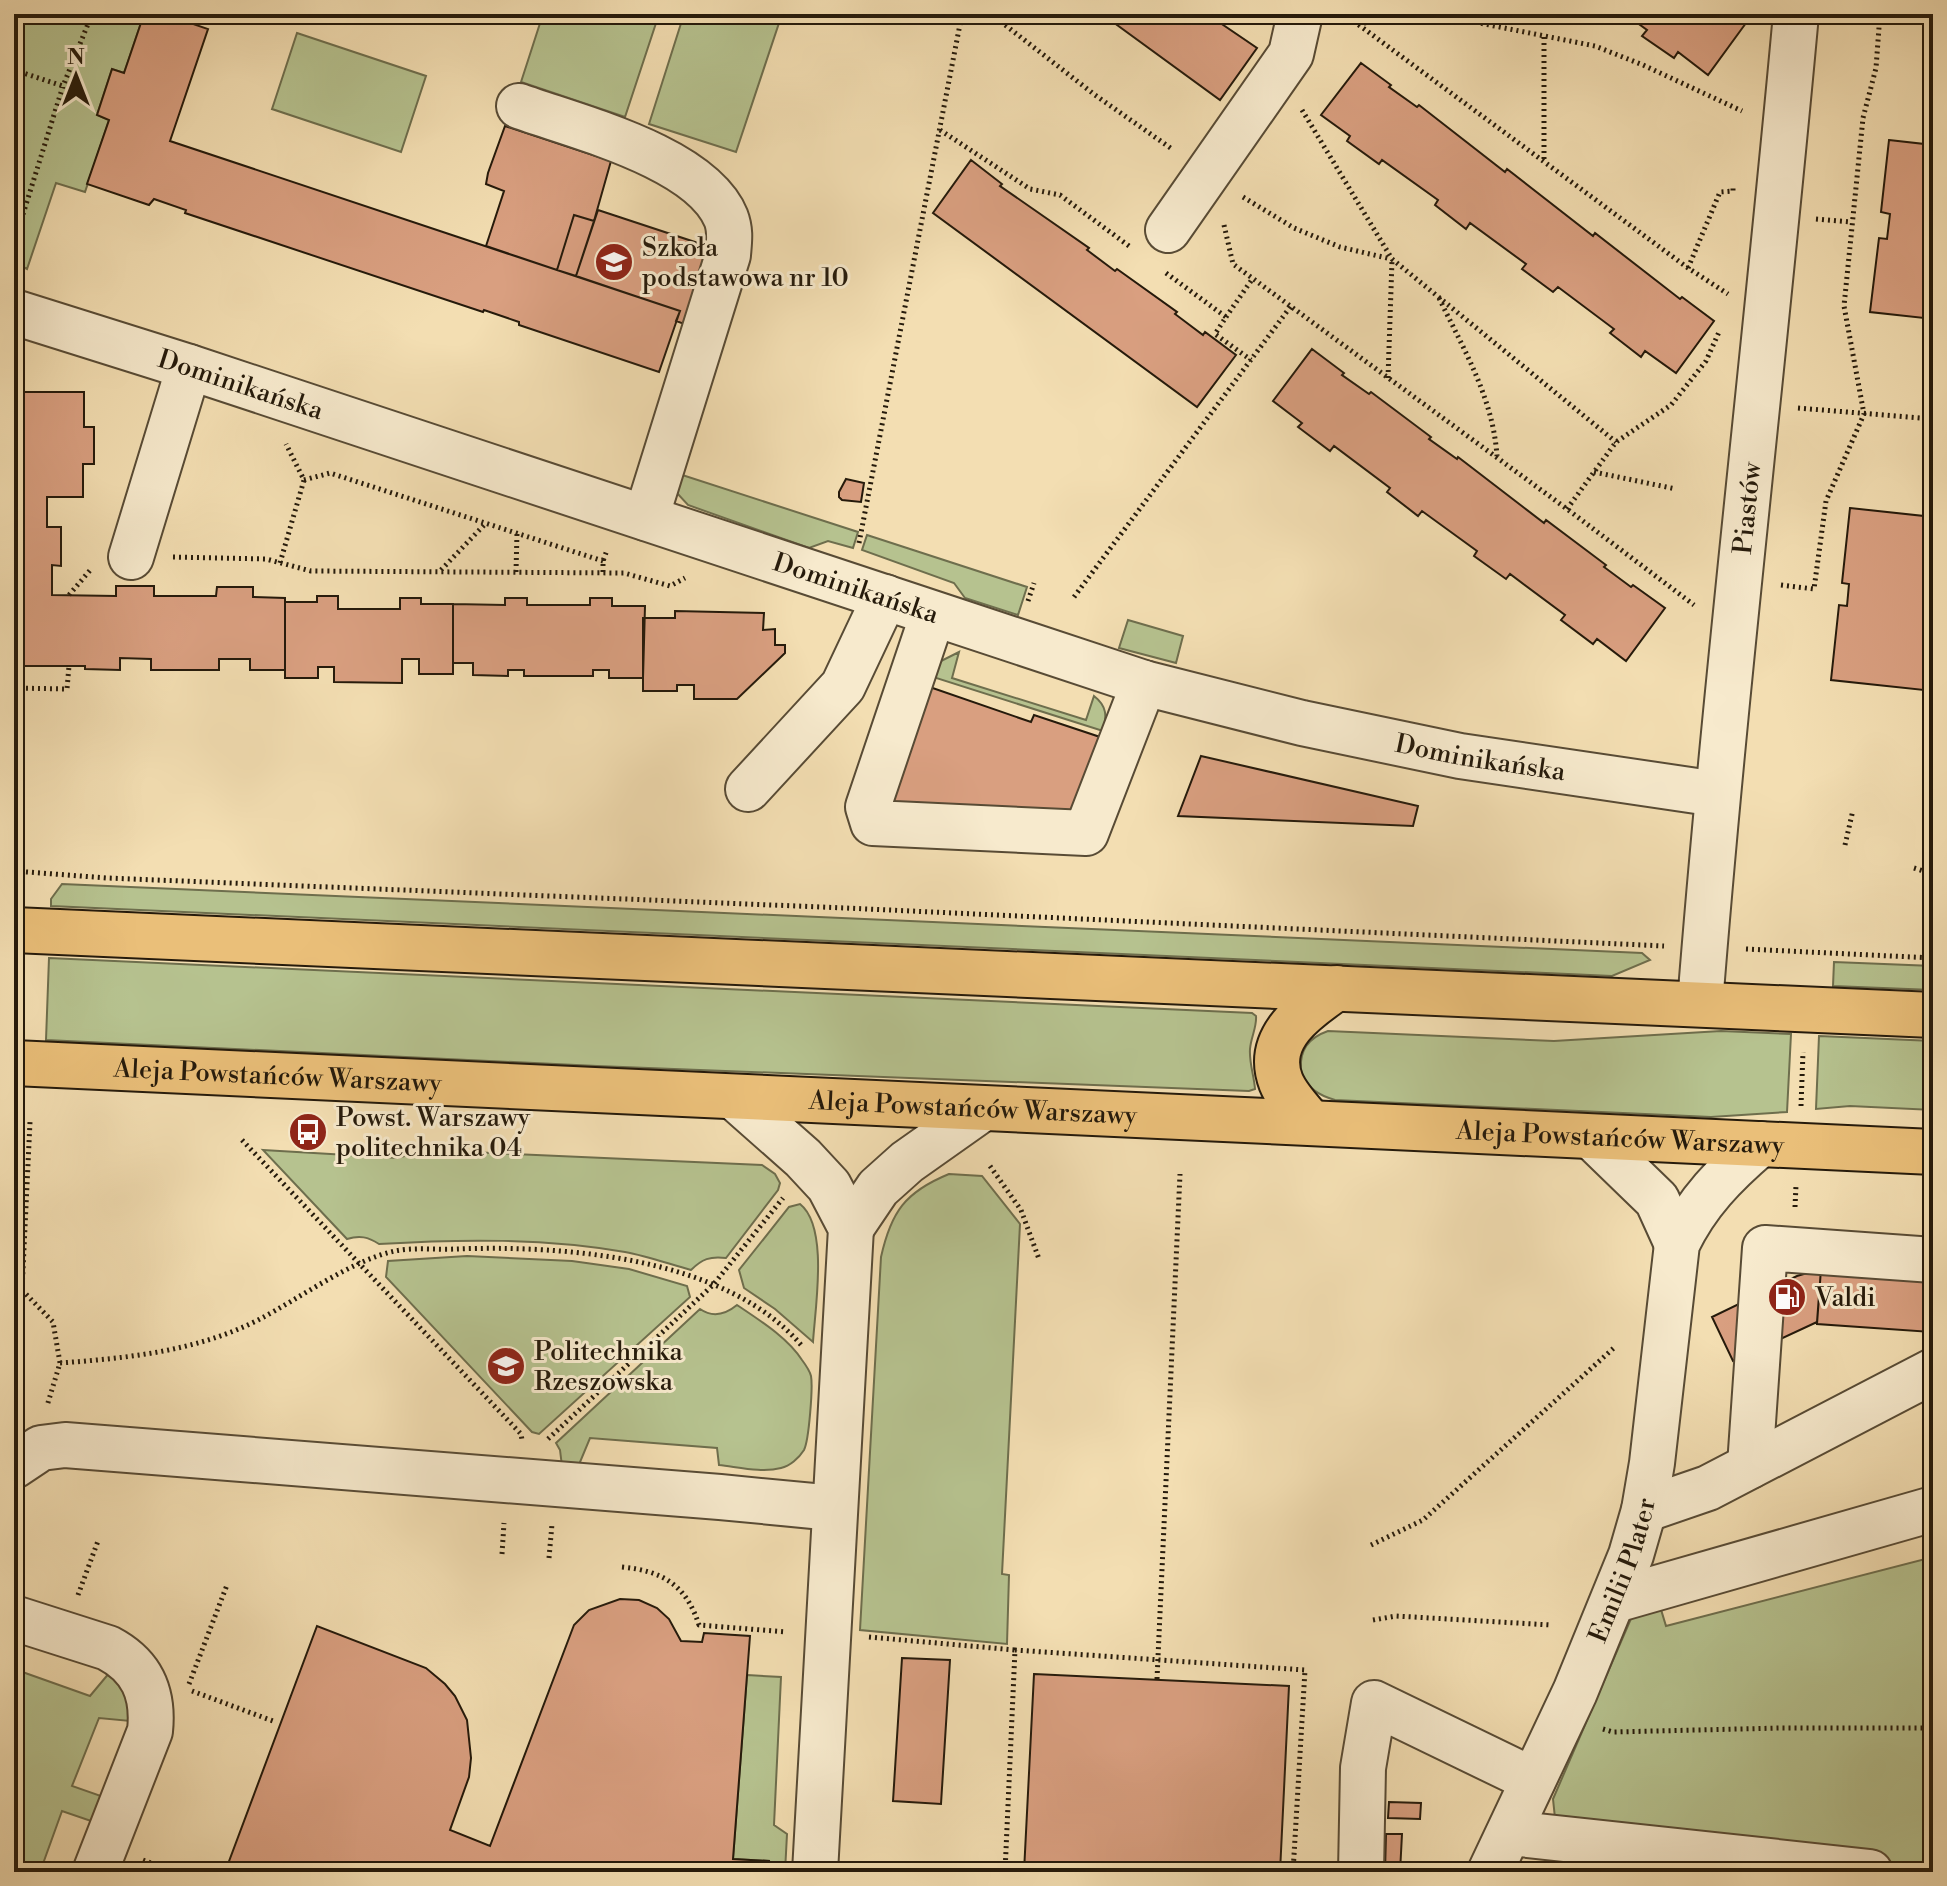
<svg xmlns="http://www.w3.org/2000/svg" width="1947" height="1886" viewBox="0 0 1947 1886" font-family="'Libre Bodoni',serif">
  <style>
    .green { fill: #b6c28f; stroke: #6e6e4d; stroke-width: 2 }
    .building { fill: #d99f80; stroke: #251a0b; stroke-width: 2 }
    .lines { fill: none; stroke-linecap: round; stroke-linejoin: round }
    .minor-casing { stroke: #584b35; stroke-width: 48 }
    .major-casing { stroke: #251a0b; stroke-width: 48 }
    .path { stroke: #251a0b; stroke-width: 5; stroke-dasharray: 2 4; stroke-linecap: butt }
    .minor { stroke: #f7eacd; stroke-width: 44 }
    .major { stroke: #eabf79; stroke-width: 44 }
    .labels { text-anchor: middle; stroke-width: 6; stroke-linejoin: round; paint-order: stroke }
    .poi-label { font-size: 26px; fill: #251a0b; stroke: #f7eacd; text-anchor: start }
    .street-label { font-size: 26px; fill: #251a0b; stroke: #f7eacd }
  </style>
  <rect width="100%" height="100%" fill="#f3deb2"/>
  <filter id="stains"><feTurbulence type="fractalNoise" baseFrequency=".0025" numOctaves="4"/><feColorMatrix values="0 0 0 0 .2 0 0 0 0 .09 0 0 0 0 .02 0 0 0 .5 -.17"/></filter>
  <radialGradient id="worn" r=".72"><stop offset=".6" stop-color="#630" stop-opacity="0"/><stop offset="1" stop-color="#630" stop-opacity=".3"/></radialGradient>
  <path class="green" d="M14,14H144L124,73L112,69L97,115L109,120L85,192L56,183L27,269L14,262Z
    M543,14H659L625,117L521,82Z
    M684,14H782L736,152L649,124Z
    M297,33L426,76L401,152L272,109Z
    M673,472L858,532L853,548L828,541L809,548L688,505L676,492Z
    M867,535L1027,587L1018,615L965,598L954,583L862,550Z
    M1128,620L1183,636L1176,663L1119,648Z
    M959,652L952,678L1086,720L1094,696C1107,706 1107,716 1103,731L933,677L941,661Z
    M62,884L1642,953L1650,960L1612,976L51,906V899Z
    M14,956H23L20,1039H14Z
    M49,958L1252,1013L1256,1016C1257,1027 1251,1037 1250,1049C1249,1063 1254,1075 1255,1089L1249,1091L597,1066L46,1040Z
    M1834,962L1933,966V990L1833,986Z
    M1328,1031L1554,1041L1721,1031L1791,1034L1787,1112L1711,1117L1335,1100C1318,1095 1309,1089 1301,1073C1299,1050 1308,1038 1328,1031Z
    M1819,1036L1933,1041V1110L1850,1106L1816,1109Z
    M263,1150L398,1158L424,1150L762,1165L775,1174L780,1183L778,1190L726,1258C710,1256 702,1259 691,1270C669,1264 647,1256 625,1252C544,1238 461,1239 379,1244C368,1237 360,1235 347,1239Z
    M949,1174L982,1176L1020,1224L1002,1574L1009,1575L1007,1644L860,1630L881,1257C891,1212 905,1192 949,1174Z
    M800,1204C829,1227 815,1308 813,1342L775,1309L744,1288L739,1270L789,1207Z
    M467,1256L572,1261L629,1269L687,1286L690,1297L539,1434L532,1432L386,1277L388,1261Z
    M737,1305C759,1320 787,1337 802,1360C805,1364 810,1372 811,1376C813,1387 809,1440 804,1450C799,1458 790,1466 781,1468C762,1473 738,1467 719,1465L717,1448L590,1438L578,1467L562,1466L560,1450L556,1443L700,1309C713,1318 726,1314 737,1305Z
    M1933,1557V1868L1555,1818L1553,1799L1636,1607L1659,1603L1666,1626Z
    M14,1669L90,1696L110,1672L125,1686L130,1721L99,1718L72,1786L101,1796L91,1821L62,1811L40,1872H14Z
    M747,1675L781,1677L774,1825L787,1834L785,1872H768L769,1861L733,1859Z
    M1565,1856L1706,1872H1557Z"/>
  <path class="building" d="M144,14H164L208,29L170,141L680,311L659,372L519,325V322L484,310L483,312L185,213L186,210L154,199L149,205L87,184L109,120L97,115L112,69L124,73Z
    M1102,14H1207L1257,48L1220,100Z
    M1625,14H1734L1746,23L1708,75L1678,52L1674,58L1642,36L1647,30Z
    M1361,63L1391,85L1389,87L1417,107L1419,105L1505,172L1507,169L1593,236L1595,233L1680,299L1682,297L1714,321L1676,373L1645,351L1641,357L1610,333L1614,329L1558,287L1553,292L1522,269L1526,264L1470,223L1466,229L1435,205L1438,200L1382,160L1379,164L1347,141L1350,136L1321,115Z
    M505,126L611,161L594,221L574,215L557,270L486,246L504,191L486,184L488,173Z
    M1889,140L1933,145V319L1870,312L1879,238L1887,239L1890,214L1881,212Z
    M971,160L1002,184L1000,186L1089,248L1087,250L1115,271L1117,269L1177,312L1175,314L1203,335L1205,332L1236,355L1197,407L933,213Z
    M598,210L713,248L687,325L676,321L680,311L576,276Z
    M574,215L594,221L576,276L557,270Z
    M1312,349L1344,373L1342,375L1369,394L1371,392L1431,437L1429,439L1457,459L1458,457L1544,523L1546,520L1606,565L1604,567L1631,587L1633,585L1665,608L1626,661L1597,639L1593,644L1561,620L1565,615L1510,574L1506,579L1474,556L1477,551L1422,511L1418,516L1387,492L1390,488L1334,446L1330,451L1298,427L1302,423L1273,401Z
    M14,392H84V427H94V464H83V497H47V527H61V566L52,565V595L116,596V586H154V596H216L217,587H253V597L285,598V670H250V659H219V670H151V659L120,658V670L85,669V666H14V460H21V430H14Z
    M846,479L864,483L861,502L842,500L839,497V492Z
    M1850,508L1933,517V691L1831,680L1839,605L1847,606L1849,584L1842,583Z
    M317,596H338V609H400V598H421V604H453V674H419V659H402V683L334,682V667H318V678H285V602H317Z
    M505,598H527V605H590V598H612V606H645L643,678H609V670H593V676H524V670H508V676L473,675V663H453V604L505,605Z
    M675,611L764,613L763,630L775,629V645H785V653L737,699H694V685H677V691H643V618H675Z
    M921,684L1031,722L1034,715L1100,737L1077,811L882,801Z
    M1201,756L1418,806L1413,826L1178,816Z
    M1821,1269L1933,1278L1931,1332L1817,1324Z
    M1821,1269L1817,1322L1733,1361L1712,1317L1797,1276Z
    M620,1599L639,1600L657,1608L669,1619L681,1641L702,1642L704,1633L750,1636L733,1859L769,1861L768,1872H225L317,1626L426,1668L445,1684L455,1696L467,1720L471,1758L469,1777L450,1830L490,1846L574,1625L589,1610Z
    M902,1658L950,1660L941,1804L893,1801Z
    M1034,1674L1289,1686L1280,1872H1024Z
    M1389,1802L1421,1803L1420,1819L1388,1818Z
    M1386,1834H1402L1400,1872H1385Z"/>
  <g class="lines">
    <defs>
      <g id="minor">
        <path d="M519,106C577,127 701,157 726,218C731,231 729,242 728,255L646,518"/>
        <path d="M1168,230L1291,54L1300,14"/>
        <path id="s1" d="M14,312L189,367L1144,683L1302,723L1460,756L1717,794"/>
        <path d="M131,557L189,367"/>
        <path d="M933,614L868,807L873,823L1086,833L1144,683"/>
        <path d="M748,789L843,686L885,597"/>
        <path id="s2" d="M1700,1004C1726,674 1766,344 1796,14"/>
        <path d="M734,1097L803,1158L829,1186L851,1228L815,1872"/>
        <path d="M1592,1137L1657,1200L1677,1244"/>
        <path d="M851,1228L878,1188L907,1162L982,1109"/>
        <path d="M14,1466L41,1448L65,1445L720,1497L834,1508"/>
        <path d="M1750,1466L1765,1248L1933,1260"/>
        <path d="M1644,1510L1708,1488L1933,1371"/>
        <path d="M1615,1600L1933,1509"/>
        <path d="M14,1618L108,1648C142,1666 154,1693 150,1731L95,1872"/>
        <path d="M1510,1833L1870,1872"/>
        <path d="M1361,1872L1363,1768L1374,1703L1533,1780"/>
        <path id="s3" d="M1490,1872L1575,1692L1631,1555L1644,1510L1652,1463L1677,1244C1697,1202 1725,1174 1760,1144"/>
      </g>
      <g id="major">
        <path d="M14,930L1933,1015"/>
        <path id="s4" d="M14,1063L1933,1152"/>
        <path d="M1310,1122C1300,1110 1287,1097 1281,1082C1264,1038 1306,1009 1337,988"/>
      </g>
    </defs>
    <use href="#minor" class="minor-casing"/>
    <use href="#major" class="major-casing"/>
    <path class="path" d="M991,14L1095,95L1172,149
      M1344,14L1688,268L1728,294
      M1434,14L1595,46L1643,65L1742,111
      M1358,24L1419,14
      M1544,37V161
      M14,70L63,86
      M1302,110L1392,259L1616,442
      M940,130L1030,189L1060,195L1129,246
      M1243,197L1294,228L1340,247L1391,259
      M1816,219L1851,222
      M1224,225L1233,264L1567,509L1694,605
      M14,243L63,86L92,14
      M1688,268L1720,192L1733,191V188
      M1166,273L1226,317L1215,334L1251,360
      M1439,298C1464,350 1493,398 1497,456
      M1226,317L1253,278
      M1388,378L1392,260
      M1798,408L1933,419
      M1594,472L1676,489
      M304,480L330,473L603,561
      M1567,509L1616,442L1671,405L1706,361L1719,332
      M859,543L962,14
      M173,557L266,559L311,571L624,573L670,586L685,578
      M280,563L304,480L286,444
      M441,570L486,523
      M516,572L517,533
      M603,572V561L607,550
      M1781,585L1814,589L1826,501L1864,414L1844,306L1863,118L1876,68L1880,14
      M69,595L92,568
      M1074,597L1291,306
      M1028,601L1034,583
      M14,688L67,689L69,666
      M1845,845L1853,810
      M1914,868L1933,874
      M14,871L107,878L846,908L1664,946
      M1746,949L1933,958
      M1801,1106L1803,1052
      M242,1140L521,1434L522,1440
      M990,1166L1021,1210L1039,1259
      M1795,1207L1796,1185
      M14,1290H22L30,1122
      M22,1290L53,1322L60,1363L47,1406
      M60,1363C129,1358 198,1351 260,1319C300,1298 352,1260 395,1251C414,1247 437,1250 456,1249C565,1245 727,1257 802,1346
      M548,1439L713,1285L783,1198
      M1371,1545L1423,1520L1616,1346
      M502,1554L504,1523
      M549,1558L552,1524
      M622,1567C663,1571 686,1585 699,1625L787,1632
      M78,1595L98,1541
      M1373,1620L1396,1616L1551,1625
      M869,1637L1015,1650
      M1157,1679L1180,1174
      M189,1684L227,1585
      M192,1691L273,1721
      M1603,1729L1613,1732L1781,1728H1933
      M143,1860L174,1872
      M1005,1872L1015,1650L1305,1670L1293,1872"/>
    <use href="#minor" class="minor"/>
    <use href="#major" class="major"/>
  </g>
  <defs>
    <symbol id="school-disc" viewBox="-11 -11 22 22"><circle r="9.5" fill="#8f2418" stroke="#f7eacd"/><path d="M0-5L7-2L0 1L-7-2ZM-4 1L0 2.5L4 1V4Q0 6-4 4Z" fill="#fff"/></symbol>
    <symbol id="bus-disc" viewBox="-11 -11 22 22"><circle r="9.5" fill="#8f2418" stroke="#f7eacd"/><path d="M-5-6H5V4H4V6H2V4H-2V6H-4V4H-5ZM-3.5-4V0h7V-4ZM-3.5 1.2v1.5H-2V1.2ZM2 1.2v1.5H3.5V1.2Z" fill="#fff"/></symbol>
    <symbol id="fuel-disc" viewBox="-11 -11 22 22"><circle r="9.5" fill="#8f2418" stroke="#f7eacd"/><path d="M-5.5-6h7V0h2V4h1.3V-2.5L3-4.5l.8-.8L6-3V5H2.5V1h-1V6h-7ZM-4.2-4.7v3.2H.2V-4.7Z" fill="#fff"/></symbol>
    <symbol id="university-disc" viewBox="-11 -11 22 22"><circle r="9.5" fill="#8f2418" stroke="#f7eacd"/><path d="M0-5L7-2L0 1L-7-2ZM-4 1L0 2.5L4 1V4Q0 6-4 4Z" fill="#fff"/></symbol>
  </defs>
  <g fill-rule="evenodd">
    <use href="#school-disc" x="592" y="240" width="44" height="44"/>
    <use href="#bus-disc" x="286" y="1110" width="44" height="44"/>
    <use href="#fuel-disc" x="1765" y="1275" width="44" height="44"/>
    <use href="#university-disc" x="484" y="1344" width="44" height="44"/>
  </g>
  <g class="labels">
    <g class="poi-label">
      <text x="642" y="256">Szkoła<tspan x="642" dy="30">podstawowa nr 10</tspan></text>
      <text x="336" y="1126">Powst. Warszawy<tspan x="336" dy="30">politechnika 04</tspan></text>
      <text x="1815" y="1306">Valdi</text>
      <text x="534" y="1360">Politechnika<tspan x="534" dy="30">Rzeszowska</tspan></text>
    </g>
    <g class="street-label">
      <text dy="9" stroke="none"><textPath href="#s1" startOffset="238">Dominikańska</textPath></text>
      <text dy="9" stroke="none"><textPath href="#s2" startOffset="498">Piastów</textPath></text>
      <text dy="9" stroke="none"><textPath href="#s1" startOffset="886">Dominikańska</textPath></text>
      <text dy="9" stroke="none"><textPath href="#s1" startOffset="1534">Dominikańska</textPath></text>
      <text dy="9" stroke="none"><textPath href="#s4" startOffset="264">Aleja Powstańców Warszawy</textPath></text>
      <text dy="9" stroke="none"><textPath href="#s4" startOffset="960">Aleja Powstańców Warszawy</textPath></text>
      <text dy="9" stroke="none"><textPath href="#s4" startOffset="1608">Aleja Powstańców Warszawy</textPath></text>
      <text dy="9" stroke="none"><textPath href="#s3" startOffset="330">Emilii Plater</textPath></text>
    </g>
  </g>
  <rect width="1947" height="1886" fill="none" stroke="#f3deb2" stroke-width="48"/>
  <rect x="16" y="16" width="1915" height="1854" fill="none" stroke="#251a0b" stroke-width="4"/>
  <rect x="24" y="24" width="1899" height="1838" fill="none" stroke="#251a0b" stroke-width="2"/>
  <g transform="translate(76 76)" stroke="#f7eacd" stroke-width="6" paint-order="stroke">
  <path d="M0-6L14 30L0 20L-14 30Z" fill="#251a0b"/>
  <text y="-12" font-size="22" font-weight="bold" text-anchor="middle" fill="#251a0b">N</text>
  </g>
  <rect width="100%" height="100%" filter="url(#stains)"/>
  <rect width="100%" height="100%" fill="url(#worn)"/>
</svg>
